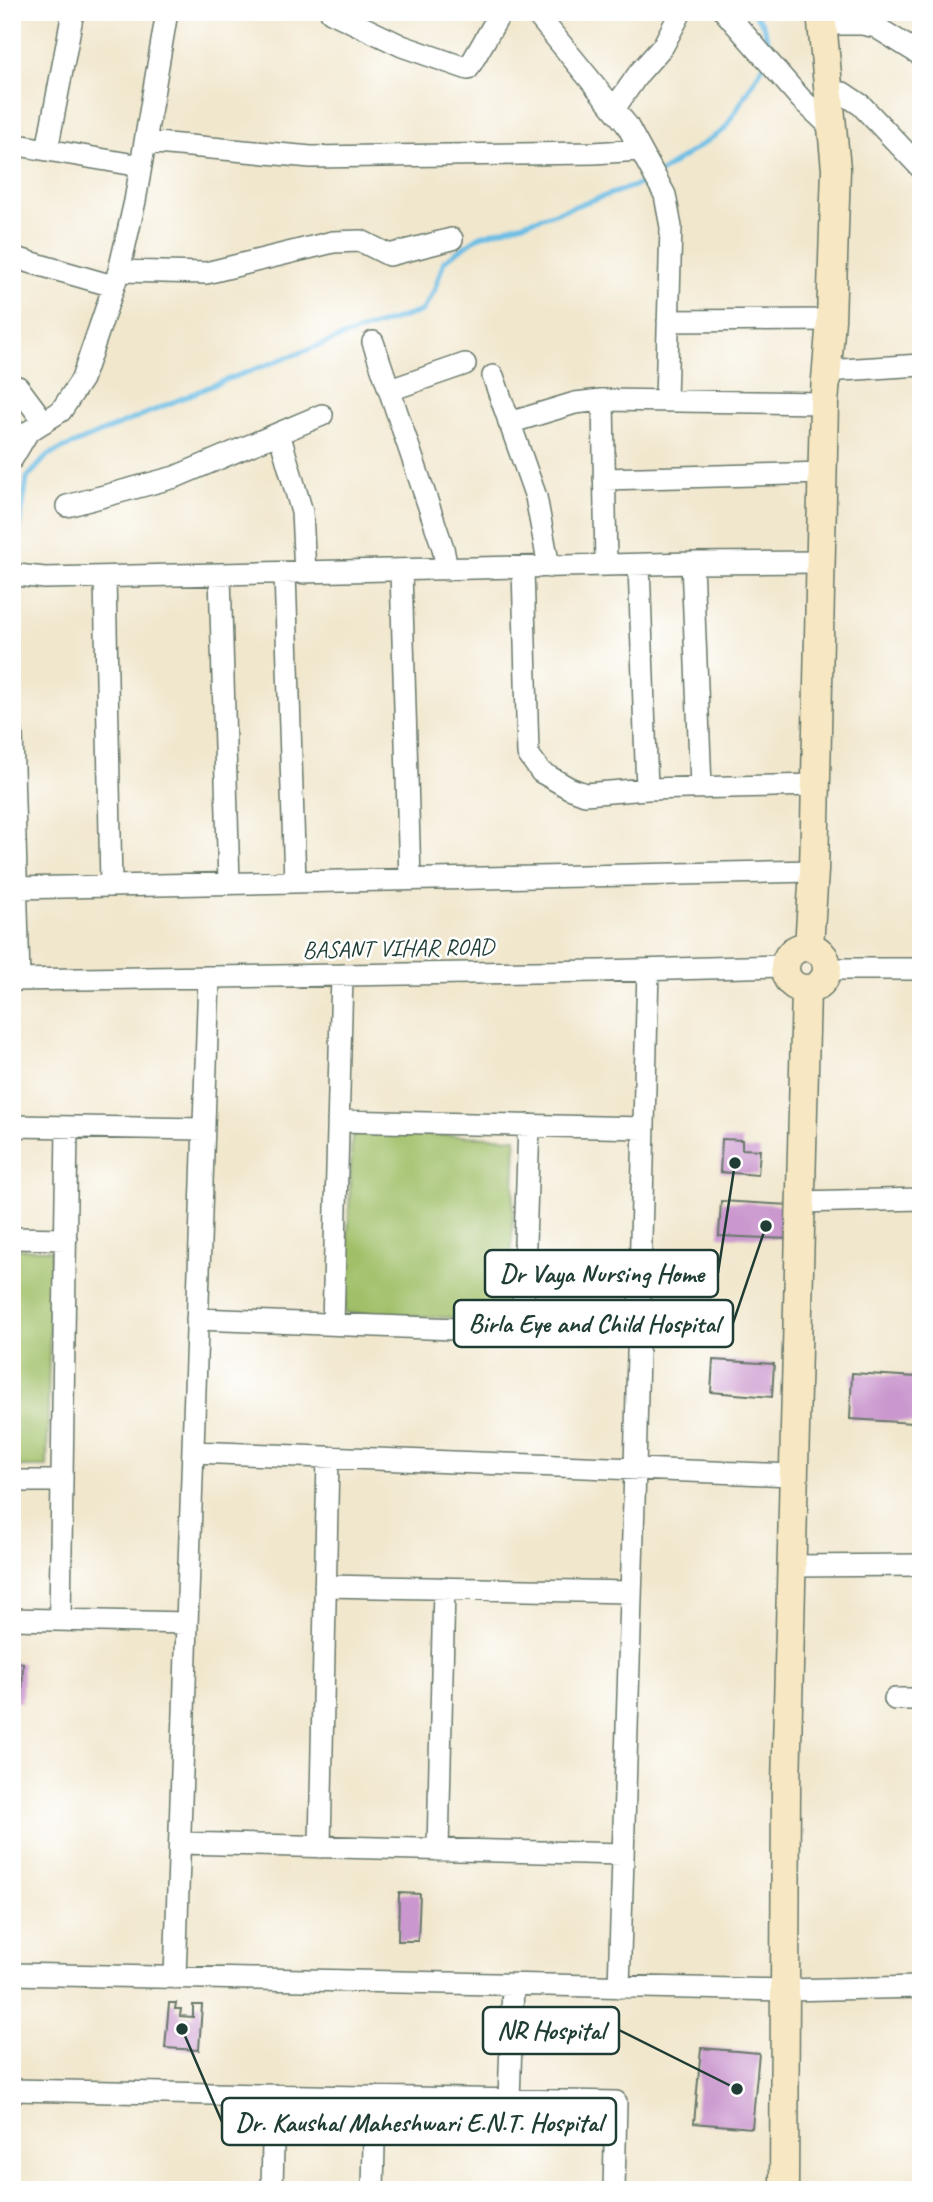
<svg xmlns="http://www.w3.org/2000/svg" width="933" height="2202" viewBox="0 0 933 2202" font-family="Caveat,sans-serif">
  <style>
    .green { fill: #a0bf67; stroke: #607e4e; stroke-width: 2 }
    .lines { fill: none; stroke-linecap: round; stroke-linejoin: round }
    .stream { stroke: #69bde5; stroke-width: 5 }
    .building { fill: #ca97ce }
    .street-casing { stroke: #68786a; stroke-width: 24 }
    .secondary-casing { stroke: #68786a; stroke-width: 31 }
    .street { stroke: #fff; stroke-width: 21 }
    .secondary { stroke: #f7e8c3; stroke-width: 28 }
    .labels { text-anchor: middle; stroke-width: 5; stroke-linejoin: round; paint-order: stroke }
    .street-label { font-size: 24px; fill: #1f3d34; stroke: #fff }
    .leader { fill: none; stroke: #1f3d34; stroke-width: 2.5 }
    .callout-dot { fill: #1f3d34; stroke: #fff; stroke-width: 2.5 }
    .callout { fill: #fff; stroke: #1f3d34; stroke-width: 2.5 }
    .callout-label { font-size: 26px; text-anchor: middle; font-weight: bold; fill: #1f3d34 }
  </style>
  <rect width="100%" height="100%" fill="#fff"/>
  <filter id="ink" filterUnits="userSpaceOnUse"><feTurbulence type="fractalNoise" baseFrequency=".0143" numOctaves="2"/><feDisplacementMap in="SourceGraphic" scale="14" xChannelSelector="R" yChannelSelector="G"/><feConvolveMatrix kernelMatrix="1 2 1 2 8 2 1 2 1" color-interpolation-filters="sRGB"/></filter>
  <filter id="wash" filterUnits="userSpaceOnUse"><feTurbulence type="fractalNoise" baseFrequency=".00686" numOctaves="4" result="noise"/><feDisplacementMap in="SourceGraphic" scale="28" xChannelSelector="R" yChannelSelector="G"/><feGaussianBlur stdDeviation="1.57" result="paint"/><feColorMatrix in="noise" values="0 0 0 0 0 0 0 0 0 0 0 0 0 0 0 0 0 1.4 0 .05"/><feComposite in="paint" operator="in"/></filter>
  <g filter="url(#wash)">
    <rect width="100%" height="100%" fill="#f1e7cd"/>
    <path class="green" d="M352,1132L516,1138L509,1320L345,1313Z
      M12,1249L51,1250L47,1467H12Z"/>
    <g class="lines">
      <path class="stream" d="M752,12L762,23L772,52L770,54
        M658,174L725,129L763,66
        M12,557L16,553L27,478L48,455L223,381L356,332L422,311L434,291L444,261L480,236L540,218L640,184L650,179"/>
    </g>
    <g id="blocks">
      <path class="building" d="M722,1139L742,1140V1149L760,1150L758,1175L720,1172Z
        M721,1201L790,1205L789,1239L719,1236Z
        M713,1360L774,1364L772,1397L711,1392Z
        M852,1373L917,1377L914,1423L850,1419Z
        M12,1662L23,1663L22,1702H12Z
        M399,1893L420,1894L418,1941H398Z
        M169,2003H176L175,2009H181L180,2016L193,2017V2005H202L199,2050L165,2048Z
        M701,2048L759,2053L752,2128L694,2123Z"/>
    </g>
  </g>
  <g filter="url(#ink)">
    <use href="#blocks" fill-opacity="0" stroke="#68786a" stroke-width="2"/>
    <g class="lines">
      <defs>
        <path id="street" d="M331,12L402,46L468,69L501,12
          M535,12L627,125L665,195L671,227L666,400
          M725,12L801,99L832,128
          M822,24H862L876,27L921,55
          M829,92L843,93L861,105L921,168
          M614,109L639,73L663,46L681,12
          M145,142L311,157L594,153L640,150
          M12,144L141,166
          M47,150L73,12
          M12,257L113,286
          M119,271L206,273L333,242L361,241L389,255L452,239
          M668,321L831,320
          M373,342L443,548L447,570
          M826,371L921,365
          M493,376L536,497L549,567
          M12,386L18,387L44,422
          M390,390L465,364
          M603,400L606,565
          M509,423L575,403L601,400L824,403
          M279,433L302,512L305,573
          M12,459L28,432L61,411L82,379L119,271L135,201L167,12
          M604,479L824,473
          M67,506L175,477L322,415
          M692,563L701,787
          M639,565L647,789
          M523,568L528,754L541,772L569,788L585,794L647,789L816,785
          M12,571L17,575L45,578L692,563L821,562
          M401,571L410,879
          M285,573L295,882
          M220,575L229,883
          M105,577L111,886
          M12,733L19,979
          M16,888L814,871
          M828,969H921
          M12,980L600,971L784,966
          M338,1121L644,1128
          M12,1126L204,1129
          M800,1202L921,1199
          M12,1238L66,1239
          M197,1319L638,1336
          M333,1324L342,975
          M522,1331L529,1125
          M193,1452L793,1475
          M12,1481H62
          M791,1566L921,1565
          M325,1586L631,1592
          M12,1619L187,1623
          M60,1620L67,1127
          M895,1699H921
          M180,1843L623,1854
          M320,1847L328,1457
          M438,1850L444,1588
          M12,1974L785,1990L921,1987
          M175,1978L209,977
          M619,1987L635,1469L648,970
          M12,2090L616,2102L614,2190
          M509,2100L513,1985
          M272,2190L274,2095
          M373,2190L375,2097"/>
        <path id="secondary" d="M809,946L814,871L824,403L831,320L836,169L821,12
          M785 968a21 21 0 1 1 42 0a21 21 0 1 1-42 0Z
          M784,2190L786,1786L806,990"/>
      </defs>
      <use href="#street" class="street-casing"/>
      <use href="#secondary" class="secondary-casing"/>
      <use href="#street" class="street"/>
      <use href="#secondary" class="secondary"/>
    </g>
  </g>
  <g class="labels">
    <g class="street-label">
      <text transform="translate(398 948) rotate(-1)" y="8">BASANT VIHAR ROAD</text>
    </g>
  </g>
  <path class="leader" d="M735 1163L718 1273M766 1226L733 1323M737 2089L619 2030M182 2029L222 2122"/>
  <g class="callout-dot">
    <circle cx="735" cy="1163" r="7"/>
    <circle cx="766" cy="1226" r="7"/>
    <circle cx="737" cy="2089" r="7"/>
    <circle cx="182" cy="2029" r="7"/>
  </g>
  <g class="callout">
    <rect x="485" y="1250" width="233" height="47" rx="7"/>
    <rect x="454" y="1300" width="279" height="47" rx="7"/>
    <rect x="483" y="2007" width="136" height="47" rx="7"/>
    <rect x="222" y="2098" width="394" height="47" rx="7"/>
  </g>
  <g class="callout-label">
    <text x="602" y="1282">Dr Vaya Nursing Home</text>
    <text x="594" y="1332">Birla Eye and Child Hospital</text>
    <text x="551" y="2039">NR Hospital</text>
    <text x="419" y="2131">Dr. Kaushal Maheshwari E.N.T. Hospital</text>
  </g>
  <rect width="933" height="2202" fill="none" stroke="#fff" stroke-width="42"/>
</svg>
